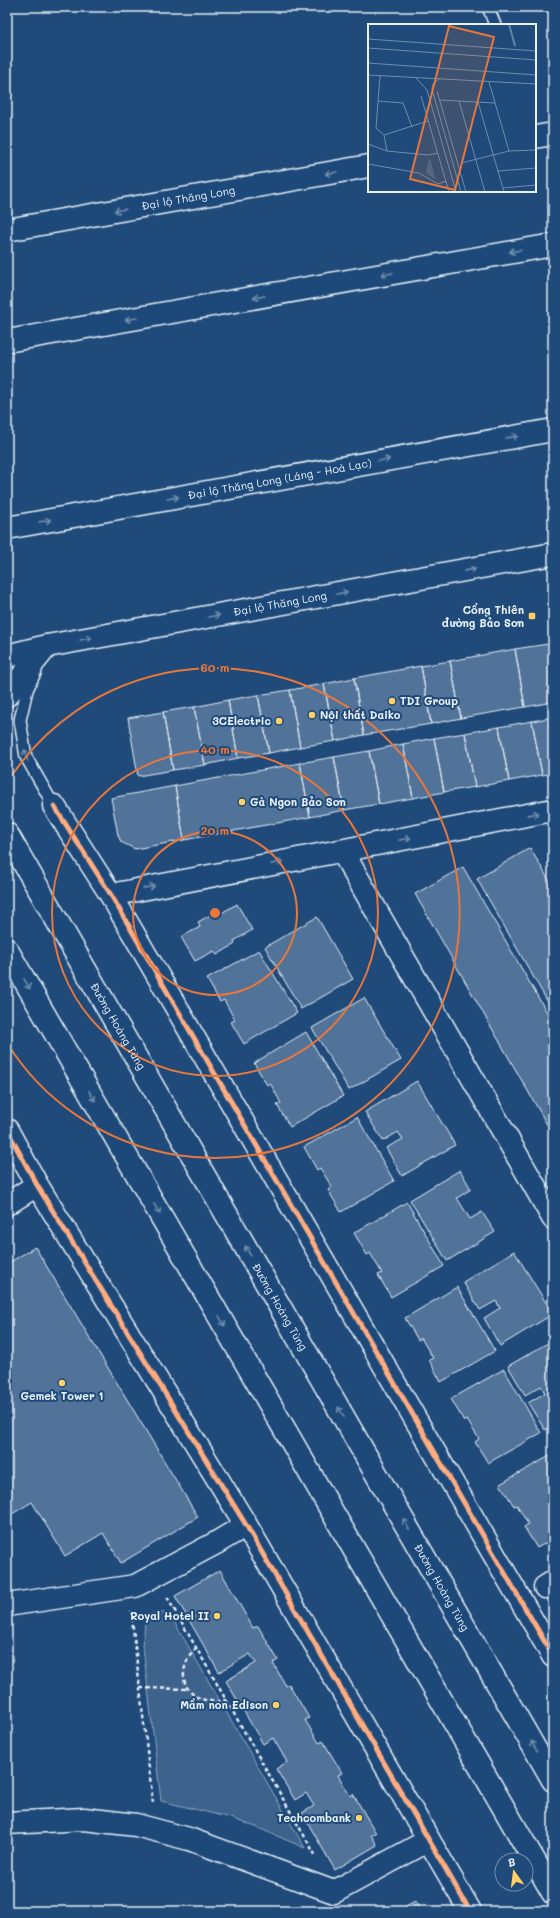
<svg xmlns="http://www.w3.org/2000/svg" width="560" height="1918" viewBox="0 0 560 1918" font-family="Mali,sans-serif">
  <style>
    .park { fill: #3c628c; stroke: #92aac2 }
    .building { fill: #517399; stroke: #e8f1f8 }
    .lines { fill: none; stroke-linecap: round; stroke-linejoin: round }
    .service-casing { stroke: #e8f1f8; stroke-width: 14 }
    .minor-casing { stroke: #e8f1f8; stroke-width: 25 }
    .primary-casing { stroke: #e8f1f8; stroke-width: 25 }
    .motorway-casing { stroke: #e8f1f8; stroke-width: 25 }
    .path { stroke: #e8f1f8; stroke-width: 2.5; stroke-dasharray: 4 3; stroke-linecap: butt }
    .service { stroke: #1f4a7a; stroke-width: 11 }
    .minor { stroke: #1f4a7a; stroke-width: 22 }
    .primary { stroke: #1f4a7a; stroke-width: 22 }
    .motorway { stroke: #1f4a7a; stroke-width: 22 }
    .cycleway-casing { stroke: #1f4a7a; stroke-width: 8 }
    .cycleway { stroke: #ffac80; stroke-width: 5 }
    .oneway { stroke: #6f8dac }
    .ring { fill: none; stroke: #e8773b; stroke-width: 2 }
    .poi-dot { fill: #ffd166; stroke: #1f4a7a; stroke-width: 1.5 }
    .labels { text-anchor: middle; stroke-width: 4; stroke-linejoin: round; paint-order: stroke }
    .street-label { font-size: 11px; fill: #e8f1f8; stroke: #1f4a7a }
    .poi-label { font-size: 11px; font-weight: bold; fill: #e8f1f8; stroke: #1f4a7a; text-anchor: end }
    .inset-river { fill: none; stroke: #6685a7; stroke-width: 2 }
    .inset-road { fill: none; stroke: #6f8dac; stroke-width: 1 }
    .view { fill: #e8773b; fill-opacity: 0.15; stroke: #e8773b; stroke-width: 2 }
    .inset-edge { fill: none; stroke: #e8f1f8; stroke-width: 2 }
    .centre { fill: #e8773b; stroke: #1f4a7a; stroke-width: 2 }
    .ring-label { font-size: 12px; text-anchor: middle; font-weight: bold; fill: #e8773b; stroke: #1f4a7a; stroke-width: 4; stroke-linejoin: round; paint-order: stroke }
  </style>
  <rect width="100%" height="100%" fill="#1f4a7a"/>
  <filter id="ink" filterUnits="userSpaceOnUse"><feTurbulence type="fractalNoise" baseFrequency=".025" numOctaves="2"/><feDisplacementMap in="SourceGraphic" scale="8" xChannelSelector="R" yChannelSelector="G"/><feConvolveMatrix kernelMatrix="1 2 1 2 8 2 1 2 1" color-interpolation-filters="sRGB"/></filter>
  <g filter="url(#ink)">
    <path class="park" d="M157,1613H165L172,1618L305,1848L256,1827L227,1817L161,1801L143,1647L145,1622L149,1615Z"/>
    <path class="building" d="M553,643V672L548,644Z
      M548,644L553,672V702L525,707L515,649Z
      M515,649L525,707L461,718L450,661Z
      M450,661L461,718L431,724L421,666Z
      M421,666L431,724L364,735L354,678Z
      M354,678L364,735L335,741L324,684Z
      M324,684L335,741L300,747L290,690Z
      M290,690L300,747L269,753L258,695Z
      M258,695L269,753L238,758L228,700Z
      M228,700L238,758L205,765L194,707Z
      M194,707L205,765L173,770L163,712Z
      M163,712L173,770L138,776L128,718Z
      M553,717V773L542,775L532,721Z
      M532,721L542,775L509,781L499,727Z
      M499,727L509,781L475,787L465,733Z
      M465,733L475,787L444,792L434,738Z
      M434,738L444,792L413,798L403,744Z
      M403,744L413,798L379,804L369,751Z
      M369,751L379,804L344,810L334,757Z
      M334,757L344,810L310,817L300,763Z
      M300,763L310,817L184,840L175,786Z
      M175,786L184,840L135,849L121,842L118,835L111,798Z
      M530,848L553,887V1011L477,879Z
      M463,867L553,1023V1135L415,894Z
      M237,904L252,930L234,941L235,944L217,955L214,951L195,961L181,937L200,927L198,922L216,912L218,915Z
      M317,917L353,979L301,1009L265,947Z
      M259,950L297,1013L244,1044L231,1022L235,1020L224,1000L220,1002L207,979Z
      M364,998L401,1060L349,1090L312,1028Z
      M306,1032L343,1096L290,1127L277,1105L281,1103L270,1083L267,1085L254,1063Z
      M417,1081L455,1145L402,1176L386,1148L403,1139L398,1132L383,1141L365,1112Z
      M357,1117L394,1181L341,1212L328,1190L332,1187L320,1168L317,1170L304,1147Z
      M460,1170L471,1189L457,1198L470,1219L482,1212L495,1232L447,1261L410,1200Z
      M407,1202L444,1266L391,1297L378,1275L382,1273L370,1253L367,1255L354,1233Z
      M35,1247L198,1517L121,1563L103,1533L65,1556L32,1502L7,1517V1264Z
      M514,1251L553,1314L500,1346L484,1318L500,1308L496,1301L480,1310L463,1282Z
      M457,1287L495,1351L441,1382L429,1360L433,1358L421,1338L418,1340L405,1318Z
      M553,1340V1425L545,1430L528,1403L545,1393L541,1386L525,1395L508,1366Z
      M504,1369L541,1433L488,1463L475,1442L479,1439L467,1420L464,1421L451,1399Z
      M553,1454V1539L537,1548L524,1527L528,1524L517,1505L514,1506L500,1484Z
      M220,1570L253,1628L258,1626L278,1660L273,1663L286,1686L289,1684L309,1718L305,1720L319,1743L323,1741L342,1773L338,1775L350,1796L353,1794L376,1833L371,1835L377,1845L335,1870L302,1813L314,1806L306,1793L295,1800L276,1769L287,1762L273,1738L263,1744L226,1681L256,1663L250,1654L219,1672L175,1596Z
      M415,1901L421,1911H397Z"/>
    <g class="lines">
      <defs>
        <path id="service" d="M488,7L495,25
          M36,671L27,690L20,720L26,757L54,806"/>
        <path id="minor" d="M54,806L111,895L553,1656
          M342,851L553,1218
          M111,895L553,810
          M7,1130L37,1185L246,1525L470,1911
          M7,1204L37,1185
          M545,1587L553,1582
          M7,1605L135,1586L216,1543L246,1525
          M7,1823L84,1819L136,1825L189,1839L334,1892L429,1840"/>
        <g id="primary">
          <path d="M535,137L553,134"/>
          <path id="s1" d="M7,230L369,166"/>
          <path id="s2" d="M7,656L47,646L553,554"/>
          <path d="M7,695L47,646"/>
          <path id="s3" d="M7,834L553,1780"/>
          <path d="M7,950L553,1893"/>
        </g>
        <g id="motorway">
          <path d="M7,341L553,245"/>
          <path id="s4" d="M7,528L553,430"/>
        </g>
      </defs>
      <use href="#service" class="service-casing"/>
      <use href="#minor" class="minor-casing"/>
      <use href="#primary" class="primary-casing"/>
      <use href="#motorway" class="motorway-casing"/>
      <path class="path" d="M167,1597L317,1858
        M131,1611L153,1803
        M196,1648C193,1652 189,1656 187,1661C175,1690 200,1706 226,1700
        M140,1688L188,1689"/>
      <use href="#service" class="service"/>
      <use href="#minor" class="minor"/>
      <use href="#primary" class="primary"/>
      <use href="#motorway" class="motorway"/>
      <defs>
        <path id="cycleway" d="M54,806L111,895L553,1656
          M7,1130L37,1185L246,1525L470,1911"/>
      </defs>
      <use href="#cycleway" class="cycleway-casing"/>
      <use href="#cycleway" class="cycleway"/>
    </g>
    <defs><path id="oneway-shaft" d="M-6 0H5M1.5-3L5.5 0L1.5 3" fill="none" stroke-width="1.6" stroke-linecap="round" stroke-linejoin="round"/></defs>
    <g class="oneway">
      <use href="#oneway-shaft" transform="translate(331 173) rotate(170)"/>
      <use href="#oneway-shaft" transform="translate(120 210) rotate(170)"/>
      <use href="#oneway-shaft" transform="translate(515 251) rotate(170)"/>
      <use href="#oneway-shaft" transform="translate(387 274) rotate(170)"/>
      <use href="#oneway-shaft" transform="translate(259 297) rotate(170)"/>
      <use href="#oneway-shaft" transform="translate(131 319) rotate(170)"/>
      <use href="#oneway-shaft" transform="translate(512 437) rotate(-10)"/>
      <use href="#oneway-shaft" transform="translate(384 460) rotate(-10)"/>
      <use href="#oneway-shaft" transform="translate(173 498) rotate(-10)"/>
      <use href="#oneway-shaft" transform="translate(45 521) rotate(-10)"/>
      <use href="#oneway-shaft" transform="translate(470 570) rotate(-10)"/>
      <use href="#oneway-shaft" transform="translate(342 593) rotate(-10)"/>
      <use href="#oneway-shaft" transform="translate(214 616) rotate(-10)"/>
      <use href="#oneway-shaft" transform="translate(86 639) rotate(-10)"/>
      <use href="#oneway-shaft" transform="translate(26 755) rotate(-107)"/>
      <use href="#oneway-shaft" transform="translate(533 814) rotate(-11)"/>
      <use href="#oneway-shaft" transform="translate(405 839) rotate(-11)"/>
      <use href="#oneway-shaft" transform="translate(277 863) rotate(-11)"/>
      <use href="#oneway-shaft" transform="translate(149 887) rotate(-11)"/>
      <use href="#oneway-shaft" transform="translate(27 984) rotate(60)"/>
      <use href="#oneway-shaft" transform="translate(92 1096) rotate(60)"/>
      <use href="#oneway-shaft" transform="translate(157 1209) rotate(60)"/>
      <use href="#oneway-shaft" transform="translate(248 1251) rotate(-120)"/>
      <use href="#oneway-shaft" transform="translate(222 1321) rotate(60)"/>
      <use href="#oneway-shaft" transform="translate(341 1412) rotate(-120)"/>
      <use href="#oneway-shaft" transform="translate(406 1524) rotate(-120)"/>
      <use href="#oneway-shaft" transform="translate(534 1746) rotate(-120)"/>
    </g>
  </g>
  <g class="ring">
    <circle cx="215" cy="913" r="82"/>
    <circle cx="215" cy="913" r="163"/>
    <path d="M7 783A245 245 0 1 1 7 1043"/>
  </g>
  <g class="poi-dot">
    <rect x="528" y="612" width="8" height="8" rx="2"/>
    <circle cx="392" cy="701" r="4"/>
    <circle cx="312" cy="715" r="4"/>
    <circle cx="279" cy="721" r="4"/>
    <circle cx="242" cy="802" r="4"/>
    <circle cx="62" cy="1383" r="4"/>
    <circle cx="217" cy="1616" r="4"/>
    <circle cx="276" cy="1705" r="4"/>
    <circle cx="359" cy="1818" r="4"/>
  </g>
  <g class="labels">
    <g class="street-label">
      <text dy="4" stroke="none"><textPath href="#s1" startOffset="184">Đại lộ Thăng Long</textPath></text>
      <text dy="4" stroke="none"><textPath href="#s4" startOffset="277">Đại lộ Thăng Long (Láng - Hoà Lạc)</textPath></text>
      <text dy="4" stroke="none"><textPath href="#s2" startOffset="278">Đại lộ Thăng Long</textPath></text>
      <text dy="4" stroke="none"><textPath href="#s3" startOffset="222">Đường Hoàng Tùng</textPath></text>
      <text dy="4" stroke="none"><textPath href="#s3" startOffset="546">Đường Hoàng Tùng</textPath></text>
      <text dy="4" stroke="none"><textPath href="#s3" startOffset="870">Đường Hoàng Tùng</textPath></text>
    </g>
    <g class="poi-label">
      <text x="524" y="614">Cổng Thiên<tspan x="524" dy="13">đường Bảo Sơn</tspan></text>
      <text x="400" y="705" text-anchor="start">TDI Group</text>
      <text x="320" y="719" text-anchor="start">Nội thất Daiko</text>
      <text x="271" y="725">3CElectric</text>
      <text x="250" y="806" text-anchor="start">Gà Ngon Bảo Sơn</text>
      <text x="62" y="1400" text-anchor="middle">Gemek Tower 1</text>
      <text x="209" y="1620">Royal Hotel II</text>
      <text x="268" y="1709">Mầm non Edison</text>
      <text x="351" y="1822">Techcombank</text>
    </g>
  </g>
  <g transform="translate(368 24)">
    <rect width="168" height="168" fill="#1f4a7a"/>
    <path d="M61,134L62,135L68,156L58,149Z" fill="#3c628c"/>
    <path class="inset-river" d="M141,0L147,22"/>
    <path class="inset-road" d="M0,15L168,27M0,24L168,36M0,39L168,51M0,51L168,60M12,52L8,104L16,111L19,127M48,54L59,66L88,168M72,54L65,60L64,65L93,168M121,58L141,127M69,67L98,168M53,72L81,168M72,76L127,79M10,77L35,79L44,103M91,77L117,168M110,78L136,168M16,111L60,97M0,120L19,127L60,131L70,129M93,139L141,127L168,126M0,140L51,149L70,160L78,157M130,147L168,144M135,164L168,161"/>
    <path class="view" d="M81,2L126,13L87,166L42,155Z"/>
    <rect width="168" height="168" class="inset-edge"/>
  </g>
  <circle cx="215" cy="913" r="6" class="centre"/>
  <g class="ring-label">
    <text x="215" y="672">60 m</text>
    <text x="215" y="754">40 m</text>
    <text x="215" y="835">20 m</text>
  </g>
  <rect width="560" height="1918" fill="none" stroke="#1f4a7a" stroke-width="24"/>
  <rect x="12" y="12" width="536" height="1894" fill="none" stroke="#e8f1f8" stroke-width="1.5" filter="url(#ink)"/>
  <g transform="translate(514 1872) rotate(346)"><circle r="19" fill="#1f4a7a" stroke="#6f8dac"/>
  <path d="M0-3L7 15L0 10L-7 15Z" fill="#ffd166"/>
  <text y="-6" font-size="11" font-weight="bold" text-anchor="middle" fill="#e8f1f8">B</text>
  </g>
</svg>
